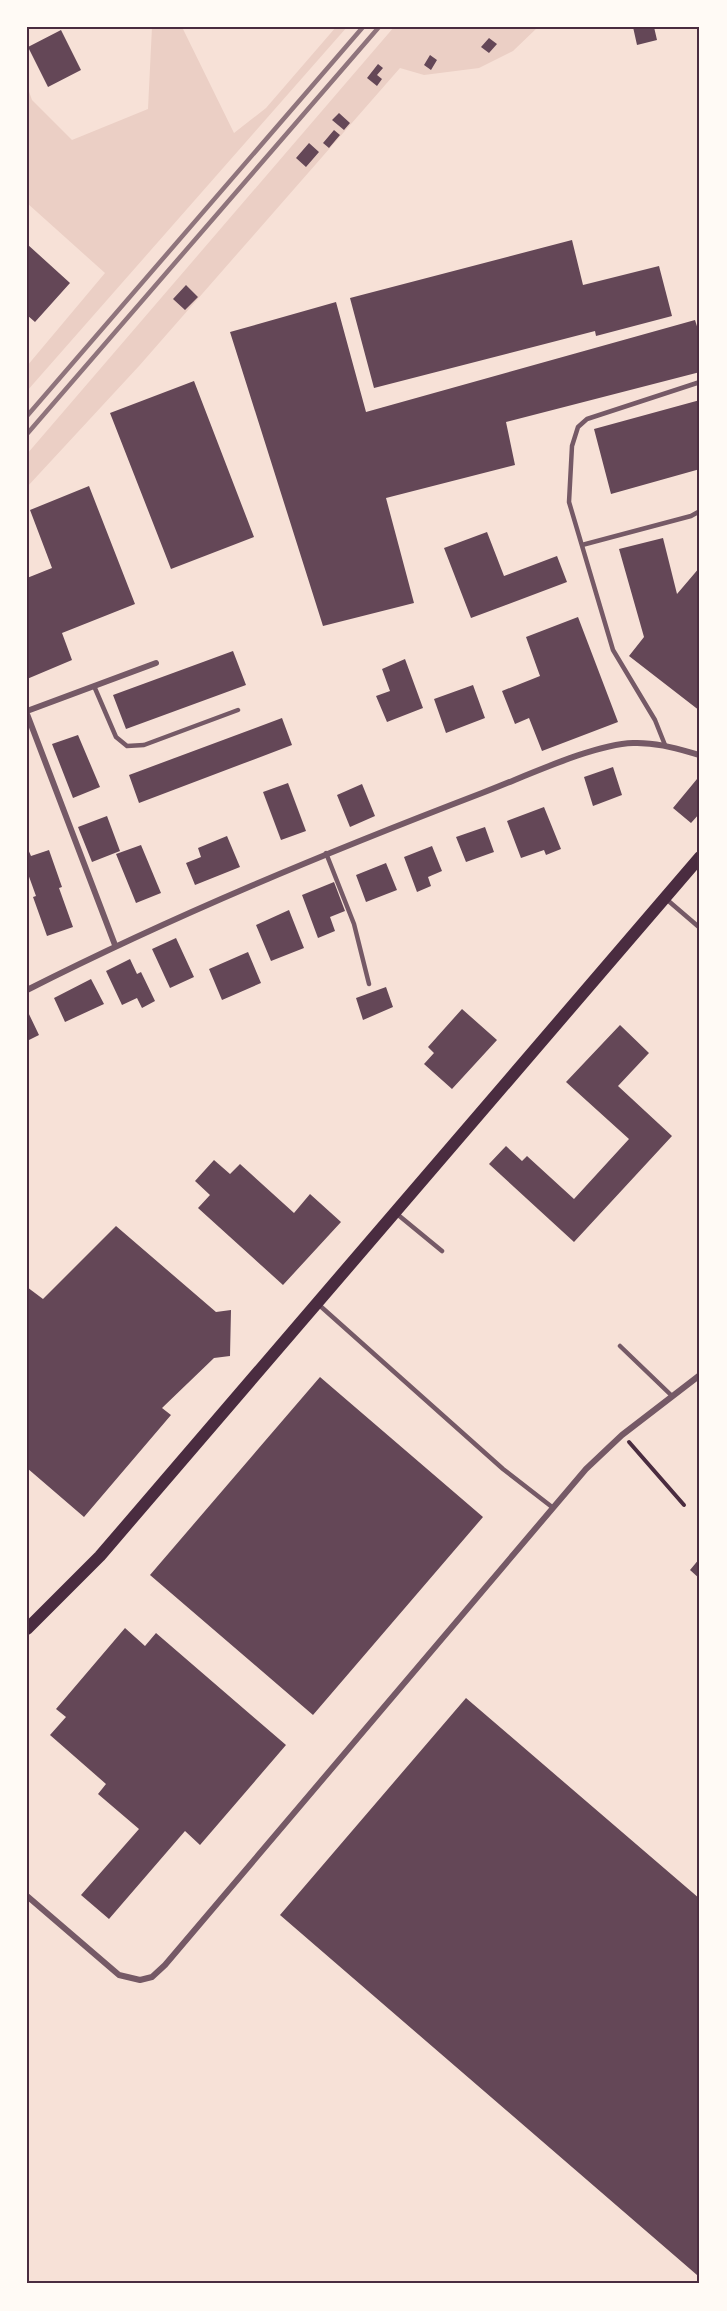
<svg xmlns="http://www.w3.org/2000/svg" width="727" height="2311" viewBox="0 0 727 2311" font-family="'PT Serif',serif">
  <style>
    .green { fill: #ebcfc5 }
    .building { fill: #644757 }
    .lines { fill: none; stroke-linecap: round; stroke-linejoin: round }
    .path { stroke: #4a2c40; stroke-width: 4 }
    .service { stroke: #755966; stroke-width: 4.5 }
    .minor { stroke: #755966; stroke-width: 6 }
    .secondary { stroke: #4a2c40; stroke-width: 12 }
    .rail { stroke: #8f747c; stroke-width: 4.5 }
    .neatline { fill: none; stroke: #4a2c40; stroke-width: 2 }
  </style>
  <rect width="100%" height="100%" fill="#f7e1d7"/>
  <path class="green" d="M152,27H182L234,133L266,108L336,27H347L27,391V366L105,273L27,203V86L32,100L72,140L148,109Z
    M394,27H538L513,51L479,68L424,75L400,68L139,366L27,487V454Z"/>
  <path class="building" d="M633,27H654L657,40L637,45Z
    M61,30L81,70L48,87L28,47Z
    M489,38L497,44L489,53L481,47Z
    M430,55L437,60L431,70L424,65Z
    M378,64L383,68L377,75L382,79L377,86L367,78Z
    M339,113L350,123L344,130L332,120Z
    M334,130L340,135L329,148L323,143Z
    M309,143L319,152L306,167L296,158Z
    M572,240L583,285L659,266L672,316L596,336L595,331L374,388L350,298Z
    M27,244L70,283L35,322L27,315Z
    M186,285L198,297L185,310L173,299Z
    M336,302L366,412L695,320L700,336V372L506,422L515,465L386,498L414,603L323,626L230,332Z
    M194,381L254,537L171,569L110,413Z
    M700,400V469L611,494L594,429Z
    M89,486L135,604L62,633L72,660L27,679V578L52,568L30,510Z
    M487,532L504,576L557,556L567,582L471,618L444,548Z
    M663,538L677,594L700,567V711L629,656L644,637L619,549Z
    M578,617L618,722L542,751L529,718L515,724L502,691L540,676L526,637Z
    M233,651L246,685L126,729L113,695Z
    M405,659L423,708L387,722L376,696L390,691L382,669Z
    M473,685L485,718L446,733L434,699Z
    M282,718L292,745L139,803L129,775Z
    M78,735L100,787L73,798L52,744Z
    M613,767L622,795L593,806L584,777Z
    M697,779L700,781V813L691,823L673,808Z
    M288,783L306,831L281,840L263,792Z
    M362,784L375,816L350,827L337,795Z
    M544,807L561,849L546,855L544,850L521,858L507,821Z
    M107,816L120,851L92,862L78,827Z
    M485,827L494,852L466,862L456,837Z
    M227,836L240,867L195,885L186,863L201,857L198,848Z
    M141,845L161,893L136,903L116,854Z
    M432,846L442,871L428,877L431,886L417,892L404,857Z
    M27,847L31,856L49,850L62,887L59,888L73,927L47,936L33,897L36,896L27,871Z
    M386,863L397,890L366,902L356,875Z
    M334,882L345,911L330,917L335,931L318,938L302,895Z
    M289,910L304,948L271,961L256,925Z
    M176,938L194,977L170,988L152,949Z
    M248,952L261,983L222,1000L209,969Z
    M130,959L137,974L141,972L155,1001L142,1008L137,998L122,1005L106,971Z
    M91,979L104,1004L65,1022L54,998Z
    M386,987L393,1007L363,1020L356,998Z
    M462,1009L497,1040L452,1089L424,1064L434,1053L428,1047Z
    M27,1010L39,1035L27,1041Z
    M620,1025L649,1053L618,1086L672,1136L574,1242L489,1164L506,1146L522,1161L527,1156L574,1199L629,1139L566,1082Z
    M214,1160L230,1174L240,1164L294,1213L310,1194L341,1222L283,1285L198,1208L210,1195L195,1181Z
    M116,1226L216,1312L231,1310L230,1356L214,1358L162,1408L171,1415L84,1517L27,1468V1287L43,1299Z
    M320,1377L483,1517L313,1715L150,1575Z
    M700,1558V1579L690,1570Z
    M125,1628L145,1646L156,1633L286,1745L200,1845L185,1831L109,1919L81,1895L139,1829L98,1794L106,1784L50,1735L66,1717L56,1709Z
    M466,1698L700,1899V2271L697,2275L280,1915Z"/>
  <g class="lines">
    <path class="path" d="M629,1442L684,1505"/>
    <path class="service" d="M582,545L691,516L700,511
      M94,686L116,737L127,746L144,745L238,710
      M665,745L655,720L613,650L569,502L572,446L578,427L587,419L700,382
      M326,853L354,924L369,984
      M665,898L700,928
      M397,1214L442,1251
      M318,1304L503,1469L552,1507
      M620,1346L671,1395"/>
    <path class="minor" d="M27,711L156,663
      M27,714L115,945
      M27,990C175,915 328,852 482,793C522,778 593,744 633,743C656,742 678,749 700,755
      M27,1896L119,1975L140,1980L152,1977L165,1965L586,1469L622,1435L700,1375"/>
    <path class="secondary" d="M27,1629L100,1556L700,857"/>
    <path class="rail" d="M27,416L363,27
      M27,434L379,27"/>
  </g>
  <rect width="727" height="2311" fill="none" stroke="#fffaf5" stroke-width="57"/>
  <rect x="28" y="28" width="670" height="2254" class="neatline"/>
</svg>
